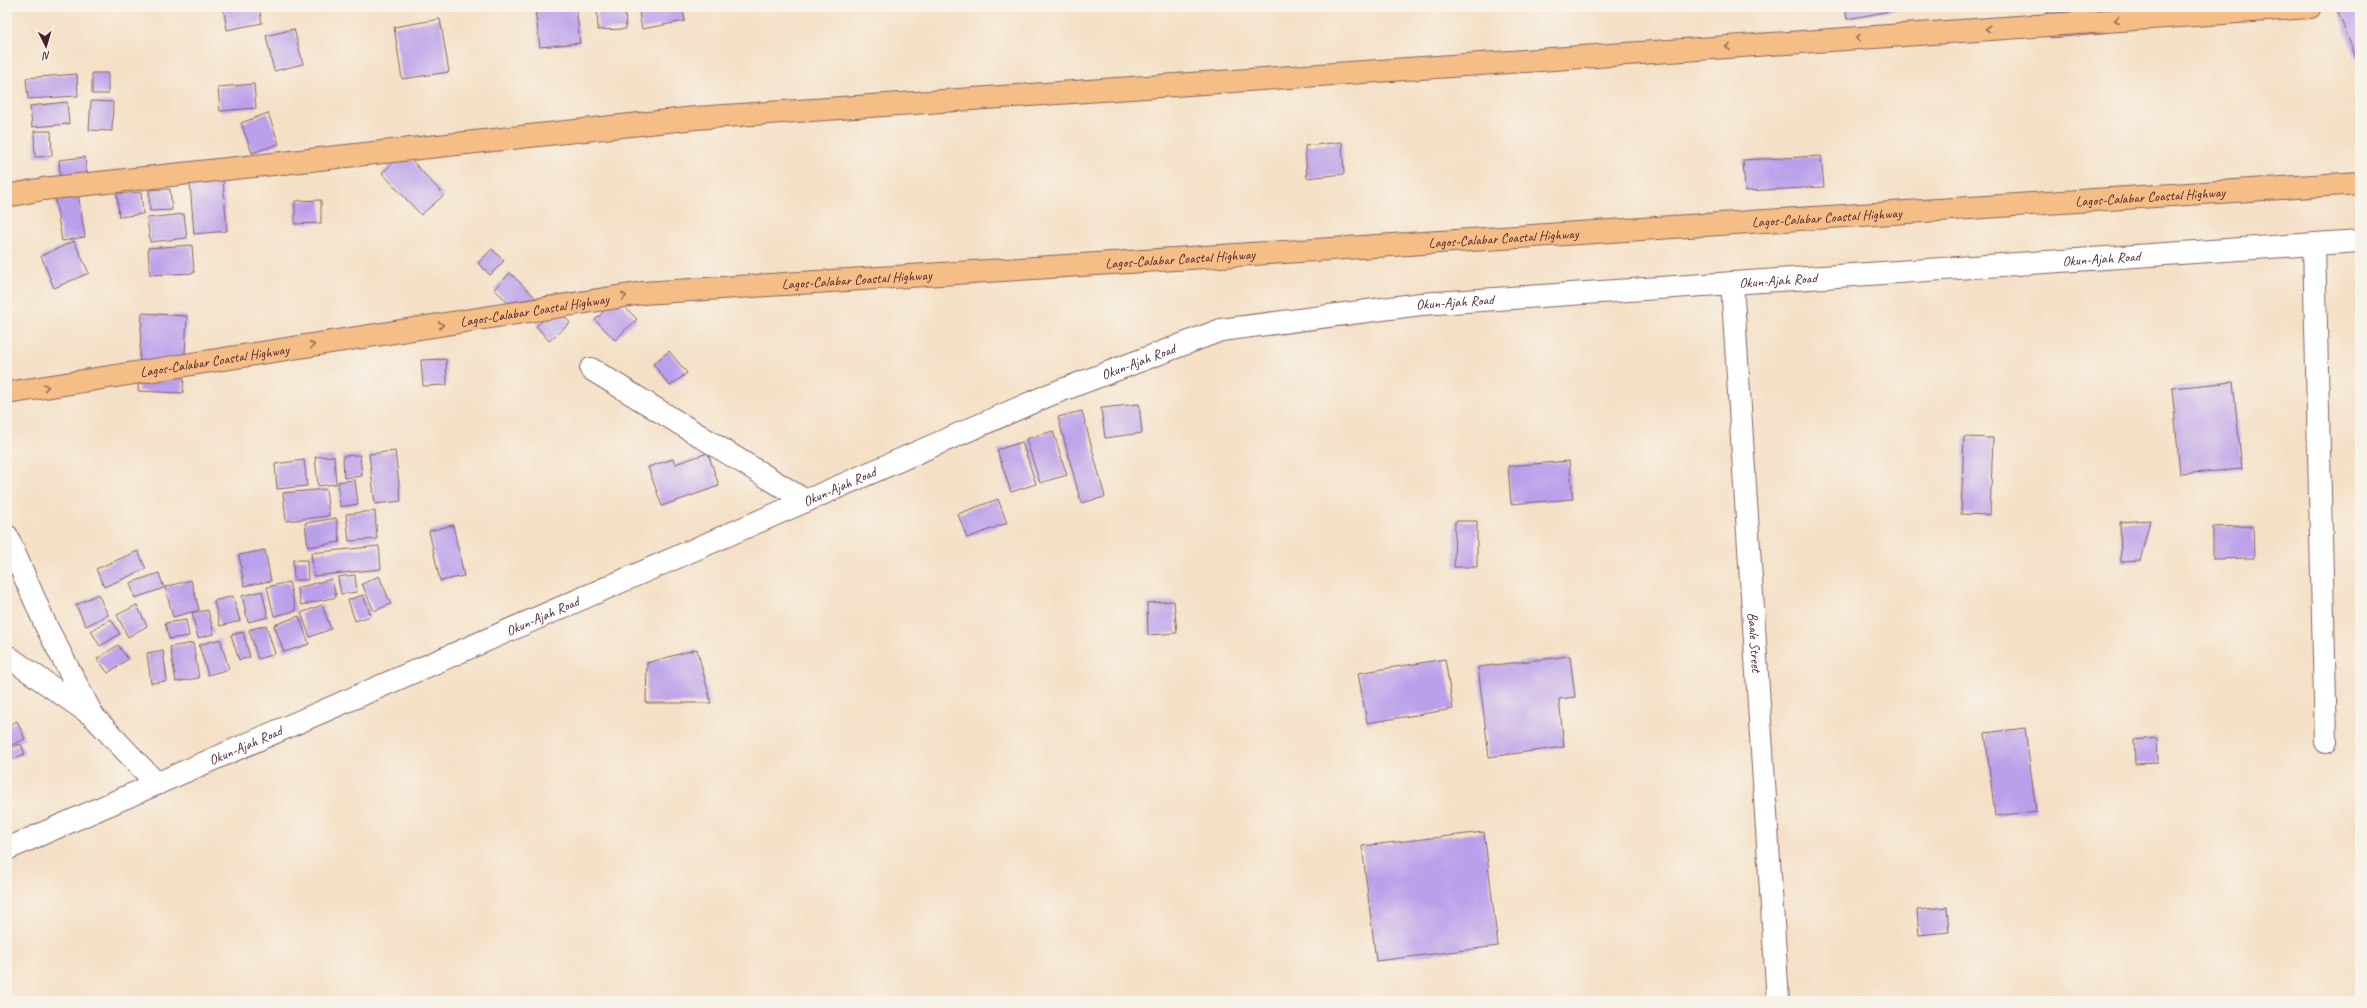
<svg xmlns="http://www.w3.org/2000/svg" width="2367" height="1008" viewBox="0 0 2367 1008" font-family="Caveat,sans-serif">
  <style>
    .building { fill: #ba9fea }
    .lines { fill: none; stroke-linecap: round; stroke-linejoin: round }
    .lane-casing { stroke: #866361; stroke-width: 24 }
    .street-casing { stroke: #866361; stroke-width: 24 }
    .highway-casing { stroke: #866361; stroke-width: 24 }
    .lane { stroke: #fff; stroke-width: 22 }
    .street { stroke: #fff; stroke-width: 22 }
    .highway { stroke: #f6be87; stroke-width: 22 }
    .oneway { stroke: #976754 }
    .labels { text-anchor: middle; stroke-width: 3; stroke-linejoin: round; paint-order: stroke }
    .street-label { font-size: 14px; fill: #4a1f2b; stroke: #f7f3e8 }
  </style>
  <rect width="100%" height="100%" fill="#f7f3e8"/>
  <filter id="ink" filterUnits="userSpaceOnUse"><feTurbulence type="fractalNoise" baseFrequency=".025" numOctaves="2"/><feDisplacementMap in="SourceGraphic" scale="8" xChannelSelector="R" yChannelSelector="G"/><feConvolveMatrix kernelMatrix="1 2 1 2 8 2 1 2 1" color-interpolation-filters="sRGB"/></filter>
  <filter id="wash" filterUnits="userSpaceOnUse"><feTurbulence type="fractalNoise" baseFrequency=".012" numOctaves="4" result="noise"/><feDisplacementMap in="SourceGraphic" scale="16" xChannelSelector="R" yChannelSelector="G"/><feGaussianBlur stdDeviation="0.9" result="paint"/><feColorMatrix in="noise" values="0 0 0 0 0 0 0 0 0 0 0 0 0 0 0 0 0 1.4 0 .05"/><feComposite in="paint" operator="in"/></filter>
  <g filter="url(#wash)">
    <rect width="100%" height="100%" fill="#f4e0c6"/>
    <g id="blocks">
      <path class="building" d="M223,7H259L262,23L227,30Z
        M562,7H576L580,43L540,47L535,10Z
        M597,7H625L626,29L598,30Z
        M638,7H682L685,21L642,29Z
        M1845,7H1902V9L1847,19Z
        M2100,7L2103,34L2050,38L2047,8Z
        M2336,7H2360V64L2358,63Z
        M440,19L449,72L402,79L394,27Z
        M294,29L303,64L274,71L266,36Z
        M92,73H108V94H92Z
        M77,74L78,96L28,99L26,78Z
        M254,84L256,108L220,111L218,87Z
        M91,101L113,102L112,131L89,130Z
        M67,102L69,124L32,127L30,106Z
        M268,113L279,144L252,153L241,123Z
        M34,131H51L52,156L35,157Z
        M1342,142L1344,174L1307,178L1305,146Z
        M404,152L444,195L421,215L382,173Z
        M1821,156L1824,187L1745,191L1743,160Z
        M85,157L88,190L61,192L59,160Z
        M223,180L227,231L194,234L190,183Z
        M170,189L172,210L150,211L149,190Z
        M141,192L143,214L119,217L117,194Z
        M78,194L85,237L62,241L55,198Z
        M321,200V223L295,224V201Z
        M184,214L187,238L150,242L147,218Z
        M74,241L89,273L54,288L41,256Z
        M192,245L194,273L150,275L148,248Z
        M492,249L504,261L490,275L478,263Z
        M510,273L539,301L523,317L494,289Z
        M616,299L637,319L615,340L595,320Z
        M557,308L570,323L549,341L536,326Z
        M142,313L187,316L183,393L138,391Z
        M669,351L687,373L670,386L653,364Z
        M446,359L447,385L423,386L421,360Z
        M2233,382L2242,469L2180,474L2172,388Z
        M1139,404L1142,433L1105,438L1101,408Z
        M1082,411L1105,497L1081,503L1058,417Z
        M1053,431L1067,475L1040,483L1026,439Z
        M1964,437L1993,438L1990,515L1961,514Z
        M1022,442L1036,484L1011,492L997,450Z
        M395,451L401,501L375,504L369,454Z
        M708,453L719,486L662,506L648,467L673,459L675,464Z
        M360,455L362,476L344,478L343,456Z
        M334,456L336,484L318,486L315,457Z
        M304,460L307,486L277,489L275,464Z
        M1569,461L1573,499L1511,504L1508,466Z
        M355,480L358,504L340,507L338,482Z
        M326,489L329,516L286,521L283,493Z
        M998,499L1007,523L967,538L958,514Z
        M375,511L377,539L349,541L346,514Z
        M336,518L340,542L308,547L305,523Z
        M2150,520L2140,561L2121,562L2120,522Z
        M1455,521H1477V567H1454Z
        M453,525L464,576L440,581L429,531Z
        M2253,526L2254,558L2213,559V527Z
        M379,546L381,569L314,576L311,553Z
        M265,550L271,581L244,586L239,555Z
        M138,551L146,569L104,587L96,569Z
        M293,560H307L308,580H294Z
        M159,573L164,588L135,598L130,583Z
        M355,575L357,592L341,594L338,577Z
        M379,576L391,604L374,611L362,584Z
        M332,579L336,597L301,605L297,588Z
        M191,580L199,610L173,617L165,587Z
        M289,582L296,611L274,616L267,587Z
        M262,591L268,617L248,622L242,596Z
        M98,594L108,615L86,626L76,605Z
        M363,595L371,616L355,621L348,600Z
        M233,596L240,621L220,626L214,601Z
        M1174,601L1177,633L1148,635L1147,603Z
        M137,605L147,626L128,637L117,615Z
        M322,605L331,629L310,637L301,613Z
        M208,610L214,634L198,638L192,613Z
        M299,616L309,644L284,652L274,625Z
        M111,619L120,634L100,646L91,631Z
        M186,620L189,636L169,639L165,623Z
        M266,625L275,654L258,659L249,630Z
        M243,632L250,657L239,660L231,635Z
        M220,639L229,669L208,675L199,645Z
        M193,643L199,678L176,682L170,647Z
        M118,645L128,659L108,673L97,659Z
        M697,649L711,703H646L647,663Z
        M163,650L167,681L151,683L147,653Z
        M1570,656L1575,697L1559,699L1564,747L1489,757L1478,667Z
        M1445,659L1453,709L1367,723L1358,673Z
        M17,721L25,739L7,747V726Z
        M2025,728L2036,811L1995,816L1985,733Z
        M2157,738L2158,763L2135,764L2134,740Z
        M21,744L25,754L9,760L7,749Z
        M1484,832L1498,946L1376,961L1362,846Z
        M1947,907L1949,932L1919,935L1917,910Z"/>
    </g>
  </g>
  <g filter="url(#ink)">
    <use href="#blocks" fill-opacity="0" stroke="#866361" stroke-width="1"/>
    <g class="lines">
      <defs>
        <path id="lane" d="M2314,245L2326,742"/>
        <g id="street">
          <path id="s1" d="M1732,283L1778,1001"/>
          <path d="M591,369L806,501"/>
          <path d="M7,536L46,626L93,716"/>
          <path d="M7,656L93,716L157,784"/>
          <path id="s2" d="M7,849L1049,395L1221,330L1421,304L2360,241"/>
        </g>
        <g id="highway">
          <path d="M7,196L43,189L695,118L2310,7"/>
          <path id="s3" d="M7,393L643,293L2360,183"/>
        </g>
      </defs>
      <use href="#lane" class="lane-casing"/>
      <use href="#street" class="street-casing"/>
      <use href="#highway" class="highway-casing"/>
      <use href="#lane" class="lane"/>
      <use href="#street" class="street"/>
      <use href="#highway" class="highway"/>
    </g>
    <defs><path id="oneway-chevron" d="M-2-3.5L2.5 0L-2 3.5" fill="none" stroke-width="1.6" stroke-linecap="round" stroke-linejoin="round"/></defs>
    <g class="oneway">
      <use href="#oneway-chevron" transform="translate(2117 20) rotate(176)"/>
      <use href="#oneway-chevron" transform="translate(1988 29) rotate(176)"/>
      <use href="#oneway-chevron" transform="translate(1858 38) rotate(176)"/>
      <use href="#oneway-chevron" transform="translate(1728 47) rotate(176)"/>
      <use href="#oneway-chevron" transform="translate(624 296) rotate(-9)"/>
      <use href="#oneway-chevron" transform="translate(441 325) rotate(-9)"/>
      <use href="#oneway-chevron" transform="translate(312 345) rotate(-9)"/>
      <use href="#oneway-chevron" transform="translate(46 387) rotate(-9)"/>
    </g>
  </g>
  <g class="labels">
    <g class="street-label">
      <text dy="5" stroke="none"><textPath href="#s3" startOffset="2154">Lagos-Calabar Coastal Highway</textPath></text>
      <text dy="5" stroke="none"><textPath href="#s3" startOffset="1830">Lagos-Calabar Coastal Highway</textPath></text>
      <text dy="5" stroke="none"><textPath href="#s3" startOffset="1506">Lagos-Calabar Coastal Highway</textPath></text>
      <text dy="5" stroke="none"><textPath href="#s3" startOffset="1182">Lagos-Calabar Coastal Highway</textPath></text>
      <text dy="5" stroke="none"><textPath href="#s2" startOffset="2204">Okun-Ajah Road</textPath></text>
      <text dy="5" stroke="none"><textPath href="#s3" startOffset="858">Lagos-Calabar Coastal Highway</textPath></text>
      <text dy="5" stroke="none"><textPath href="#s2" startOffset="1880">Okun-Ajah Road</textPath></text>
      <text dy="5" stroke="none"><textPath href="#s2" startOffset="1556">Okun-Ajah Road</textPath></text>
      <text dy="5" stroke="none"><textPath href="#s3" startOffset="534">Lagos-Calabar Coastal Highway</textPath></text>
      <text dy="5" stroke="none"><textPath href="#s3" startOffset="210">Lagos-Calabar Coastal Highway</textPath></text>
      <text dy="5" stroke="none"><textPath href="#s2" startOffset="1232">Okun-Ajah Road</textPath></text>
      <text dy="5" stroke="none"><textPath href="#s2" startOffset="908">Okun-Ajah Road</textPath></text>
      <text dy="5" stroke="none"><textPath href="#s2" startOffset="584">Okun-Ajah Road</textPath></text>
      <text dy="5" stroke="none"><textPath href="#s1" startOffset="360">Baale Street</textPath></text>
      <text dy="5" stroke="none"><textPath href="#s2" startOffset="260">Okun-Ajah Road</textPath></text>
    </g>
  </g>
  <rect width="2367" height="1008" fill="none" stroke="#f7f3e8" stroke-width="24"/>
  <g transform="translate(46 46) rotate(175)" stroke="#f7f3e8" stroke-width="3" paint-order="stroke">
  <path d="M0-3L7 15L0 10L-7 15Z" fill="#4a1f2b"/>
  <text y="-6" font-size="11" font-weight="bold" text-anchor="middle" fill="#4a1f2b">N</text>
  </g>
</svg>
